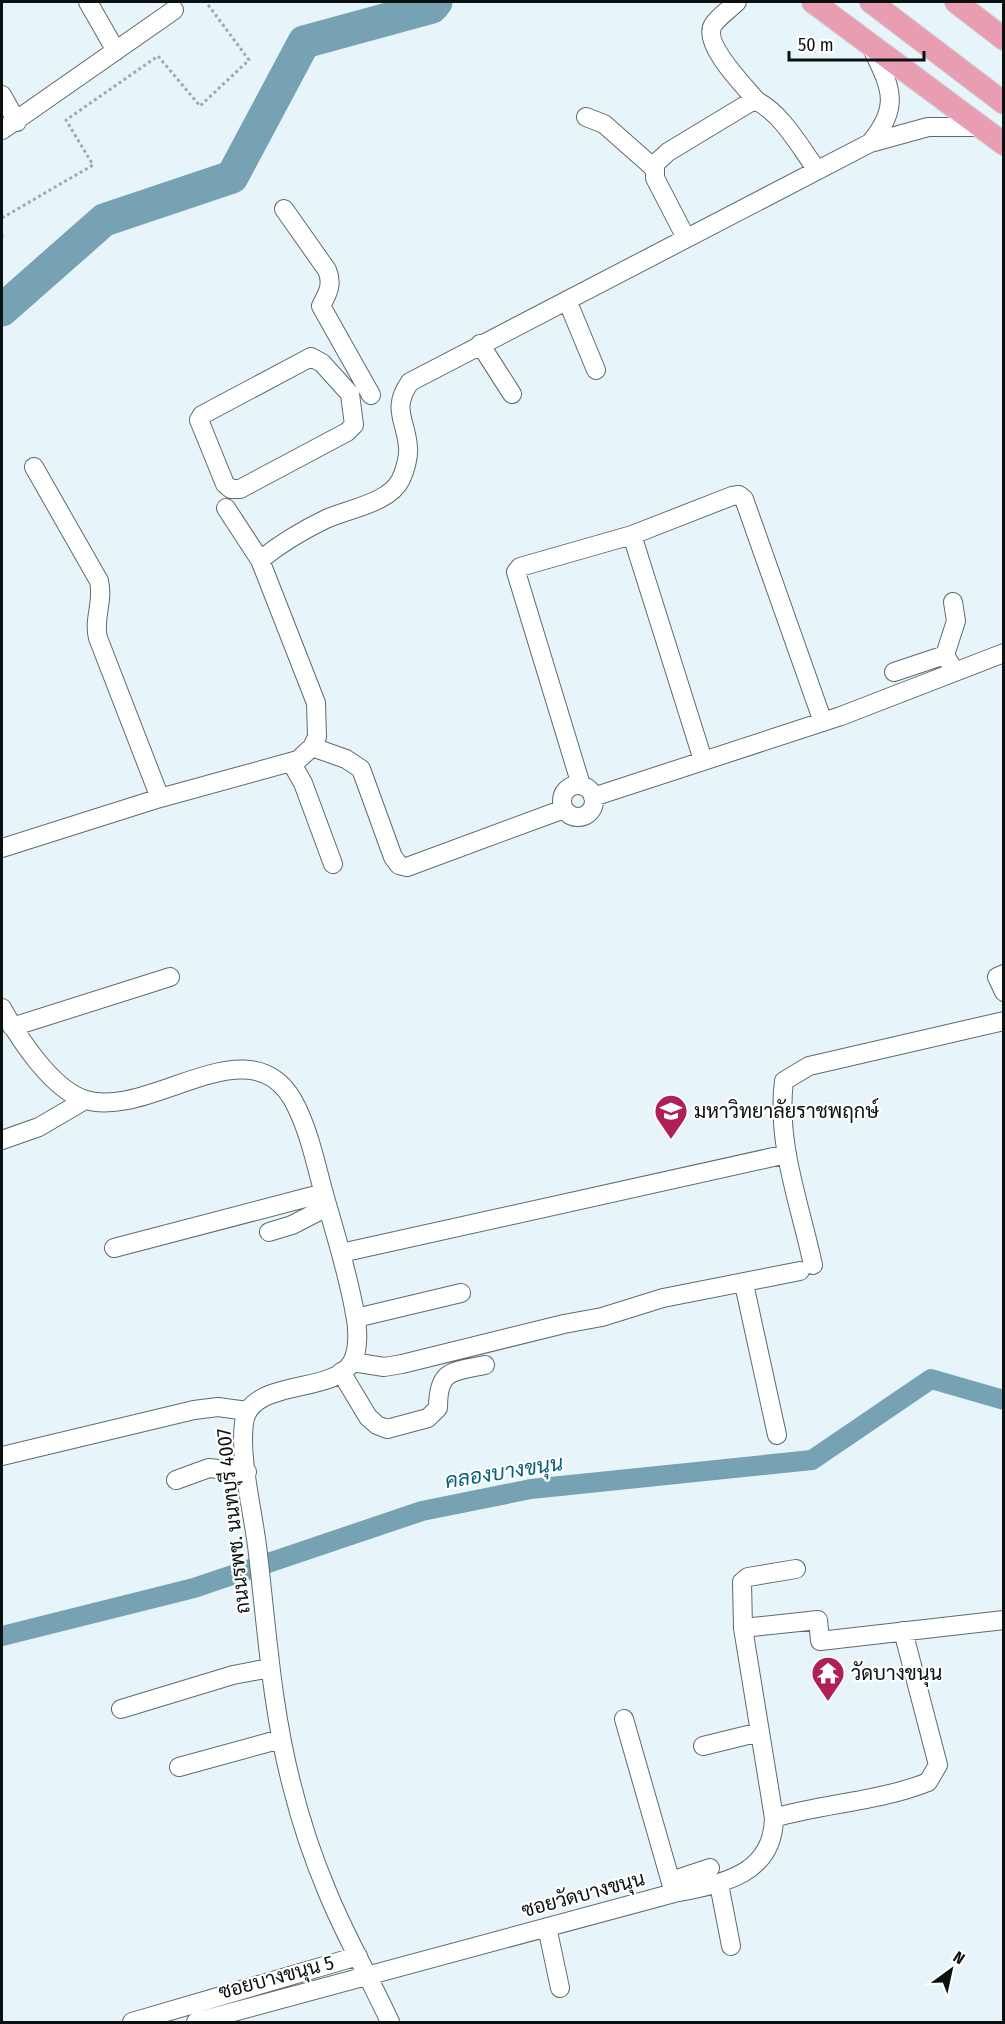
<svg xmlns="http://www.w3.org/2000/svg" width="1005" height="2024" viewBox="0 0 1005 2024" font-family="'Fira Sans Condensed',Sarabun,sans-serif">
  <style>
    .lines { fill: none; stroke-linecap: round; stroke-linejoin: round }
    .canal { stroke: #76a2b4; stroke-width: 20 }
    .river { stroke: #76a2b4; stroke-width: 33 }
    .minor-casing { stroke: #5e6a6f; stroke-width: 20 }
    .major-casing { stroke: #cecfcf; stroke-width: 24 }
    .path { stroke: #9faaad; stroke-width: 3; stroke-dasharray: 3 3; stroke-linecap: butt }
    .minor { stroke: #fff; stroke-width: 18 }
    .major { stroke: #e99db3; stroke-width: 22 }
    .labels { text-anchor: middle; stroke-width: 4.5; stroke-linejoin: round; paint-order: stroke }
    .poi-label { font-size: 20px; fill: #0b1011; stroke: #fff; text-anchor: start }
    .street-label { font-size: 20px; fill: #0b1011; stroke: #fff }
    .water-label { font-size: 21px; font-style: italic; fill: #05607a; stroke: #fff }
  </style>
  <rect width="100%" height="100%" fill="#e7f5fa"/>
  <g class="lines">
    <path class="canal" d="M2,1636L194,1588L422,1511L531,1489L812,1460L931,1379L1004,1400"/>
    <path class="river" d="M2,310L104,220L232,177L304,42L432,7L436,2"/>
    <defs>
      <path id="minor" d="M88,2L116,51
        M737,2C730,9 719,16 713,25C702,44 745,87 757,101
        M2,95L17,122
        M586,117L604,124L655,169
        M2,130L174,10
        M870,143C903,104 889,85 870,44
        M284,209L327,270C333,284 328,293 321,306L371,395
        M686,238L655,178V164L668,152L749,103L757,101C783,115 800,147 817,170
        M567,300L596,370
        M480,344L512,394
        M311,357L322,363L350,394L354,425L347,432L240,489H231L225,484L199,420L202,415Z
        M34,467L99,581C104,601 93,619 98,638L160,798
        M632,535L703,760
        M260,560C280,544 303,530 326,519C348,509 390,503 401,479C405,471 409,456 408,447C406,420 391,409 410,382L870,143L928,127H981
        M953,602L956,621L945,655L955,672
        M894,672L945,655
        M312,747L346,759L361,769L393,857L399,865L407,867L564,809
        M291,762L303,783L333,864
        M581,785L516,572L520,567L632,535L732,496L739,495L744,499L823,722
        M562 801a16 16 0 1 1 32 0a16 16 0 1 1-32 0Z
        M593,797L841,716L1004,653
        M2,848L160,798L298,760L312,747L317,737L316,703L260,560L226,508
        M1004,974L997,977L1004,992
        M2,1008C18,1037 51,1088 83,1099C149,1123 254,1015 297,1108C310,1135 316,1165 324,1194C335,1233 348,1273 355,1314C358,1327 359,1350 352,1362C334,1395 249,1378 244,1423C239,1460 254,1515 258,1554C267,1631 272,1710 292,1786C301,1822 313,1858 327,1891C345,1936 370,1978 390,2022
        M12,1027L170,977
        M2,1140L39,1127L85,1100
        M269,1232L292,1225L327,1207
        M114,1248L324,1193
        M341,1253L787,1154
        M813,1265C800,1204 776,1143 784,1081L809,1066L1004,1021
        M744,1284L777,1435
        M356,1318L461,1293
        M352,1362L384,1367L402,1364L564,1324L602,1317L663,1298L800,1271
        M341,1372L368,1417L377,1425L387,1429L428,1418L438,1408C438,1369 452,1372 485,1365
        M2,1456L194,1410L218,1407L247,1411
        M176,1480L209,1468L247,1472
        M743,1628L818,1620L820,1641L1004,1620
        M121,1709L233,1675L270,1668
        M624,1719L674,1893
        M703,1746L760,1732
        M179,1767L281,1739
        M774,1818C825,1803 878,1802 928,1782L938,1765L903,1631
        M671,1881L710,1868
        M719,1884L731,1946
        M547,1927L560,1988
        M132,2022L358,1956
        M196,2022L674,1893C720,1884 773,1876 774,1818L743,1628L742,1582L748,1577L796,1569"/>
      <path id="major" d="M813,2L1004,144
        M871,2L1004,103
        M956,2L1004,39"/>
    </defs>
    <use href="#minor" class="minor-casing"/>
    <use href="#major" class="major-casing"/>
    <path class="path" d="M2,218L93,165L66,120L158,56L200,106L249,60L206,2
      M2,235V240"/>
    <use href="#minor" class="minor"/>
    <use href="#major" class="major"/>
  </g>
  <defs>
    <symbol id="university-pin" viewBox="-11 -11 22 30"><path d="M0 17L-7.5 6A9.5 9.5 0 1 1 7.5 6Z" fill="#af2056" stroke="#fff"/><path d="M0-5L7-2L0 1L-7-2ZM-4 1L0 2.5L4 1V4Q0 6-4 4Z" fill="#fff"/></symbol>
    <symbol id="temple-pin" viewBox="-11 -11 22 30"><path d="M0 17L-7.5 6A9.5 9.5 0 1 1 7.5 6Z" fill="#af2056" stroke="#fff"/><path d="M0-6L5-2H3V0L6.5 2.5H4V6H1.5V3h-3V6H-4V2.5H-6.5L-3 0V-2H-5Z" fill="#fff"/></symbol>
  </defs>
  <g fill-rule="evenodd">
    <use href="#university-pin" x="652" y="1092" width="38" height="52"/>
    <use href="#temple-pin" x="809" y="1654" width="38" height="52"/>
  </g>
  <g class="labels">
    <g class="poi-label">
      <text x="694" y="1118">มหาวิทยาลัยราชพฤกษ์</text>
      <text x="851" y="1680">วัดบางขนุน</text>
    </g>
    <g class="street-label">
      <text transform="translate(233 1521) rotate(-96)" y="7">ถนนรพช. นนทบุรี 4007</text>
      <text transform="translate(583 1894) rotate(-15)" y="7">ซอยวัดบางขนุน</text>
      <text transform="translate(276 1977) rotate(-15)" y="7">ซอยบางขนุน 5</text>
    </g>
    <g class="water-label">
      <text transform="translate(504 1472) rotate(-9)" y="7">คลองบางขนุน</text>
    </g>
  </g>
  <rect width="1005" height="2024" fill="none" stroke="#0b1011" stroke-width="6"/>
  <g transform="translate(951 1970) rotate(33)" stroke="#ffffff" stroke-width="4.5" paint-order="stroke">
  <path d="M0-4.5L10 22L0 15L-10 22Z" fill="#0b1011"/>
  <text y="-9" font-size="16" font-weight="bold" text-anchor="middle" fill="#0b1011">N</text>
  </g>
  <path d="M789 51v9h135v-9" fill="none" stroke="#0b1011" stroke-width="3"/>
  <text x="798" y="51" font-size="18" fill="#0b1011" stroke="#ffffff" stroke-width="4.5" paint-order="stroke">50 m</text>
</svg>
